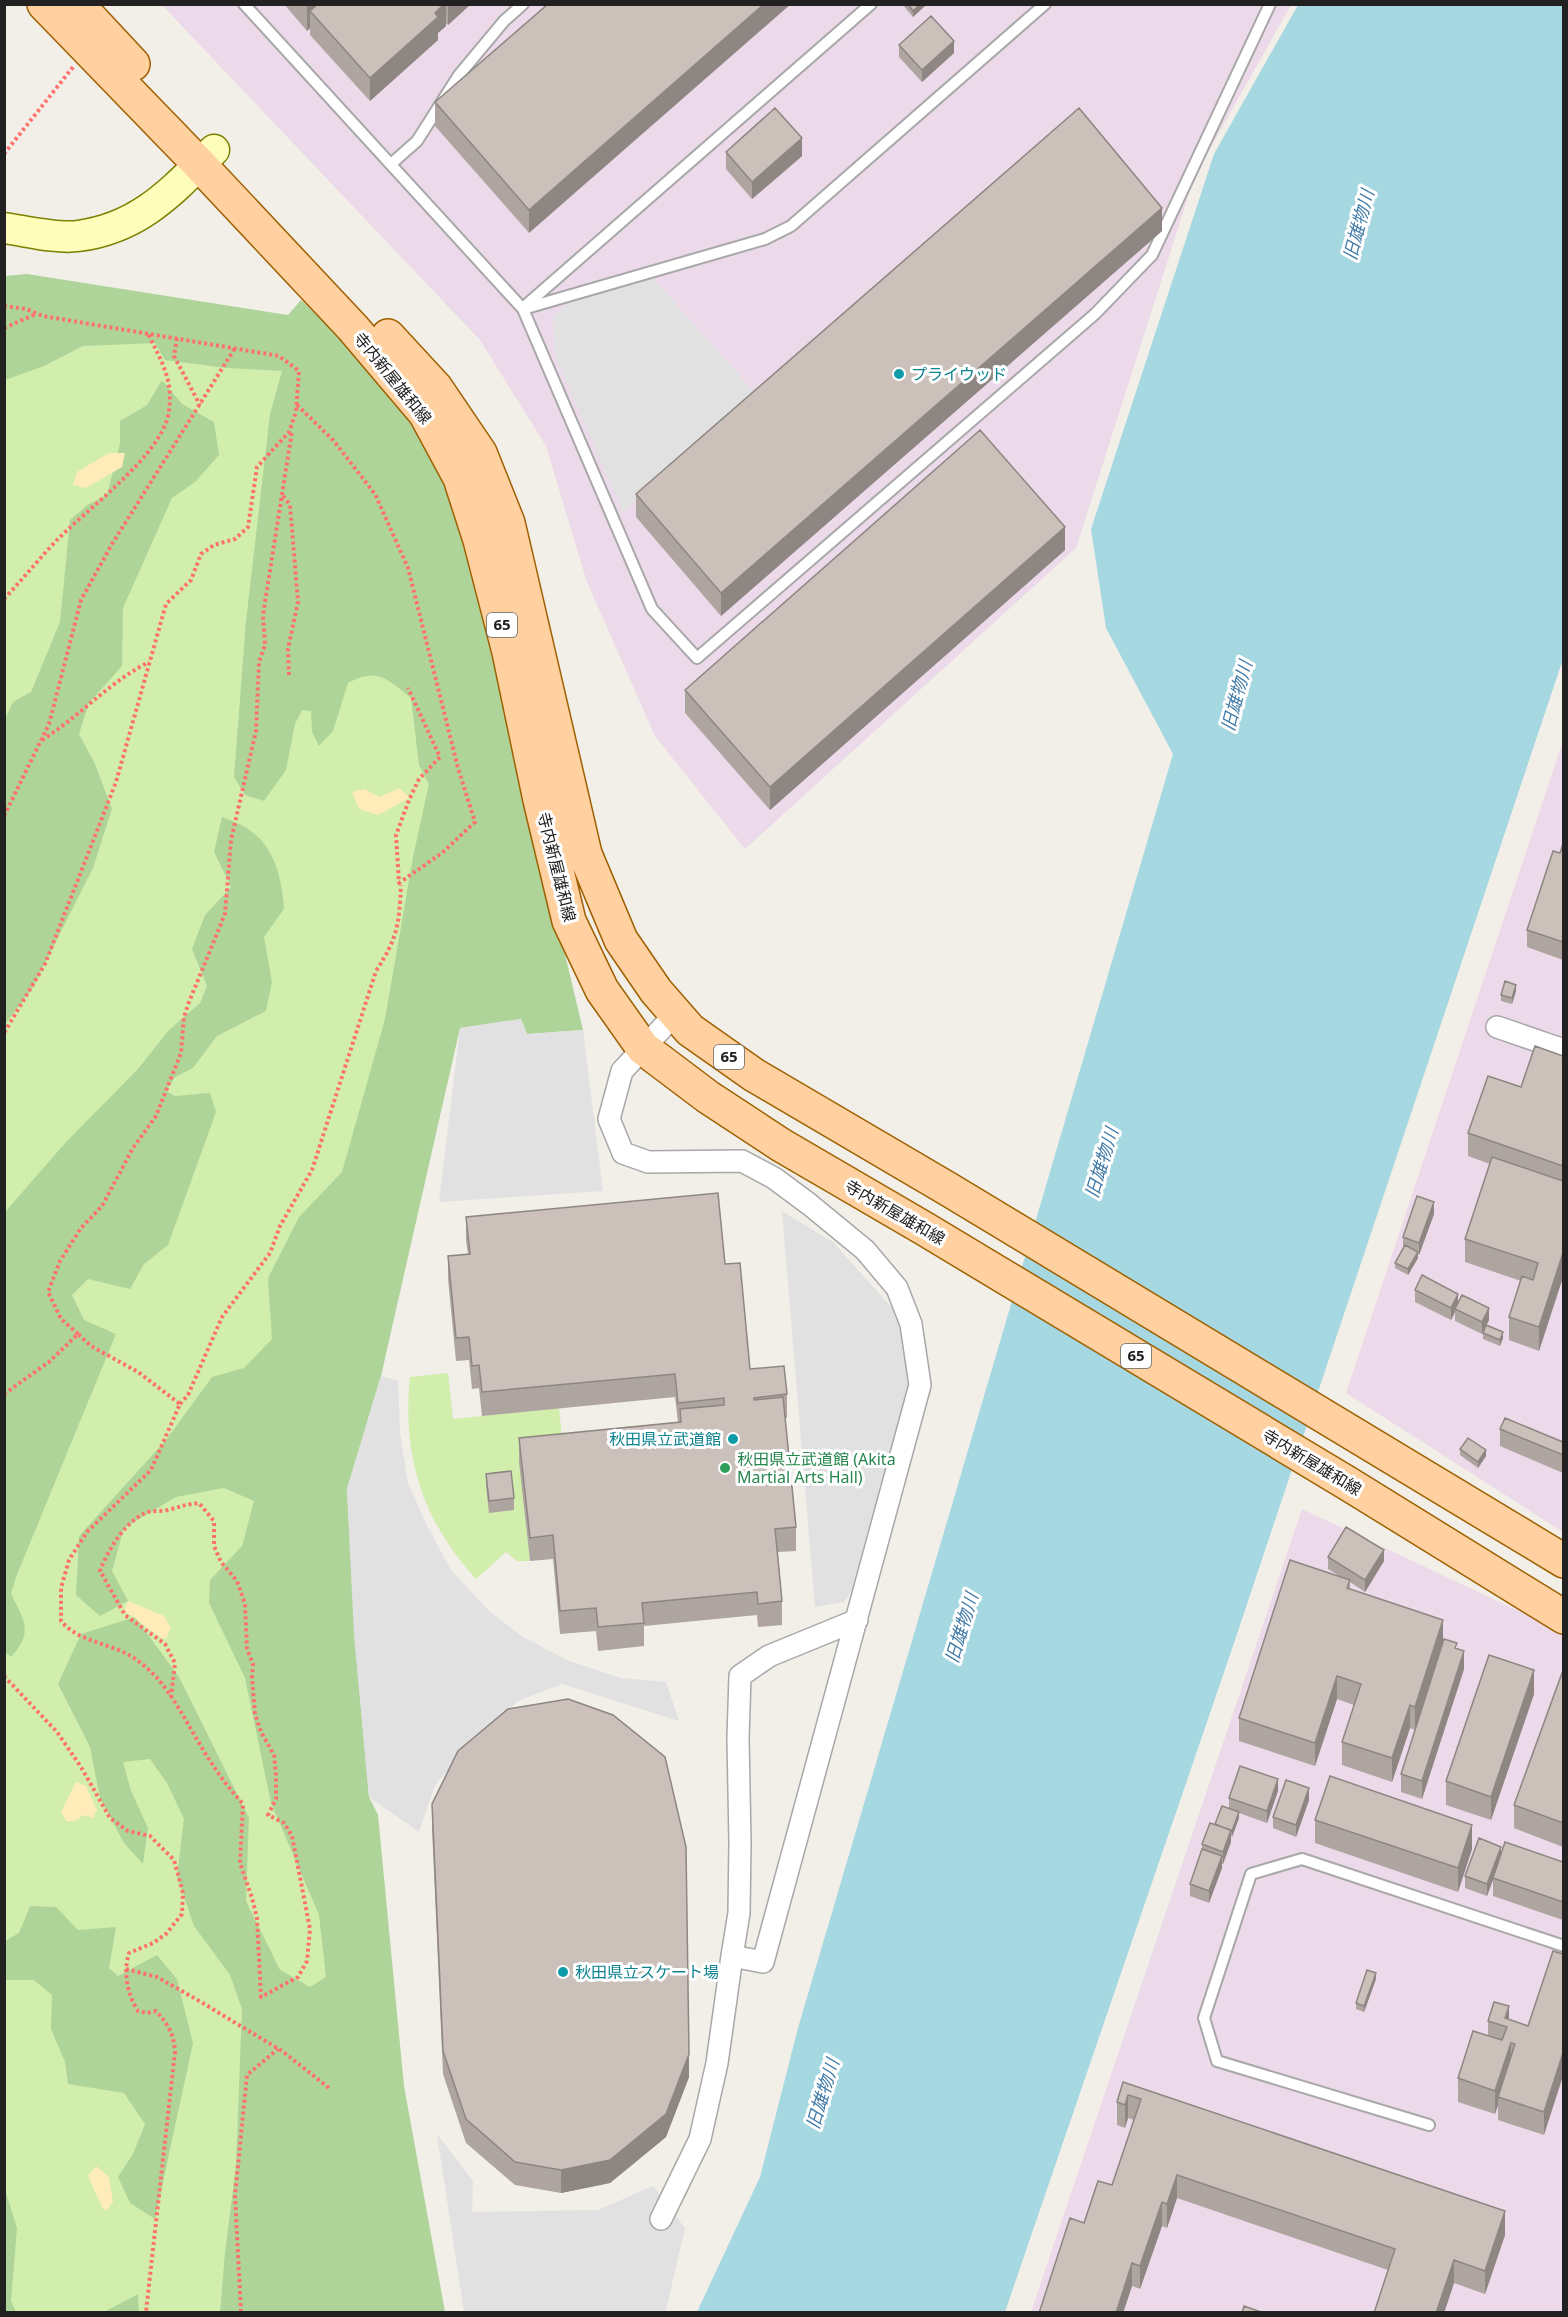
<svg xmlns="http://www.w3.org/2000/svg" width="1568" height="2317" viewBox="0 0 1568 2317" font-family="'Noto Sans','Noto Sans JP',sans-serif">
  <style>
    .industrial { fill: #ecd9e9 }
    .grass { fill: #d1eeac }
    .forest { fill: #afd49a }
    .sand { fill: #ffecb9 }
    .parking { fill: #e1e1e1 }
    .water { fill: #a6d8e2 }
    .lines { fill: none; stroke-linecap: round; stroke-linejoin: round }
    .lane-casing { stroke: #a8a8a8; stroke-width: 14 }
    .street-casing { stroke: #a8a8a8; stroke-width: 24 }
    .secondary-casing { stroke: #7b8100; stroke-width: 33 }
    .primary-casing { stroke: #9f6000; stroke-width: 36 }
    .path { stroke: #ff726c; stroke-width: 4; stroke-dasharray: 3 3; stroke-linecap: butt }
    .lane { stroke: #fff; stroke-width: 10 }
    .street { stroke: #fff; stroke-width: 21 }
    .secondary { stroke: #fefdba; stroke-width: 30 }
    .primary { stroke: #ffd0a0; stroke-width: 33 }
    .wall { fill: #afa5a0 }
    .shaded-wall { fill: #8e8682 }
    .building { fill: #cbc0ba; stroke: #8e8682; stroke-width: 1.5 }
    .culture-dot { fill: #0f9aa8; stroke: #fff; stroke-width: 2 }
    .leisure-dot { fill: #2e9e5b; stroke: #fff; stroke-width: 2 }
    .labels { text-anchor: middle; stroke-width: 6; stroke-linejoin: round; paint-order: stroke }
    .shield { fill: #fff; stroke: #646464; stroke-width: 1.5 }
    .shield-label { font-size: 15px; font-weight: bold; fill: #212121 }
    .culture-label { font-size: 16px; fill: #0d838f; stroke: #fff; text-anchor: start }
    .street-label { font-size: 16px; fill: #212121; stroke: #fff }
    .leisure-label { font-size: 16px; fill: #27864d; stroke: #fff; text-anchor: start }
    .water-label { font-size: 18px; font-style: italic; fill: #417ba8; stroke: #fff }
  </style>
  <rect width="100%" height="100%" fill="#f2eee8"/>
  <path class="industrial" d="M162,5H1291L1195,175L1076,548L745,849L655,736L587,582L546,446L480,340Z
    M1563,741V1532L1346,1393Z
    M1302,1509L1563,1632V2312H1031Z"/>
  <path class="grass" d="M5,295L283,352L460,715L292,1405L357,1957L276,2312H5Z
    M448,1373L453,1419L559,1408L564,1457L520,1462L530,1561H517L506,1552L476,1579C422,1520 402,1455 410,1377Z"/>
  <path class="forest" d="M27,274L288,315L301,300L416,410L453,482L583,1030L527,1034L521,1019L460,1028L381,1376L347,1489L356,1652L369,1797L378,1815L404,2086L445,2312H220L225,2253L236,2165L242,2009L230,1975L194,1926L177,1876L184,1819L167,1783L150,1759L123,1762L131,1791L148,1828L143,1864L124,1843L100,1798L90,1747L58,1684L81,1634L135,1617L179,1677L249,1818L246,1901L280,1970L310,1987L326,1977L319,1915L271,1803L245,1678L209,1603L210,1580L242,1546L254,1501L224,1488L176,1497L124,1528L112,1571L128,1601L100,1616L76,1595L79,1536L166,1440L212,1377L244,1368L272,1339L268,1278L299,1217L342,1172L385,1019L413,857L429,784L419,765L411,698C387,679 378,667 348,683L333,731L319,746L312,732L311,711L302,710L295,724L286,770L264,801L245,795L234,777L246,621L270,414L282,371L226,368L165,360L155,343L83,346L44,366L5,380V276Z
    M162,380L182,404L214,422L219,455L195,482L172,498L123,608L122,666L89,703L79,734L95,764L112,809L93,868L32,989L5,1024V719L13,702L31,692L60,622L70,520L89,504L107,495L120,443V421L147,405Z
    M222,817C232,821 244,825 252,832C276,850 282,881 284,909L264,937L272,982L266,1011L217,1036L193,1068L175,1077L166,1091L175,1096L210,1093L216,1112L168,1245L144,1264L130,1289L88,1279L72,1295L84,1320L116,1334L16,1577L11,1594C24,1620 34,1632 11,1657L4,1651L5,1212L66,1142L138,1069L169,1030L200,1003L207,986L192,949L205,915L231,887L214,852Z
    M30,1906L56,1907L78,1930L116,1927L109,1968L118,1976L157,1955L177,1979L193,2043L155,2219L130,2203L118,2177L133,2154L145,2124L124,2093L68,2084L65,2062L51,2029L52,1995L34,1980H5V1941L19,1933Z
    M4,2186L17,2228L11,2301L16,2312H5Z
    M138,2294L139,2312H104Z"/>
  <path class="sand" d="M109,453H125L122,467L86,488L73,485L77,472Z
    M400,788L409,798L378,815L359,809L352,792L364,789L379,797Z
    M128,1601L164,1616L171,1628L166,1639C149,1634 140,1619 124,1611Z
    M76,1782L86,1786L97,1810L93,1818L84,1815L75,1821H66L61,1812Z
    M96,2166L109,2177L113,2202L106,2211L102,2207L88,2176Z"/>
  <path class="parking" d="M651,276L756,394L623,512L554,353L553,317L576,296Z
    M521,1019L527,1034L583,1030L603,1191L439,1202L460,1028Z
    M782,1211L833,1242L902,1319L919,1381L863,1573L844,1602L815,1607Z
    M381,1376L398,1381L400,1433L408,1483L426,1524L451,1570L489,1611L523,1637L569,1661L621,1678L666,1682L679,1721L562,1684L518,1701L465,1750L435,1785L419,1832L369,1797L354,1635L347,1489Z
    M437,2134L473,2181L472,2212L598,2210L653,2186L685,2228L666,2310L668,2312H464Z"/>
  <path class="water" d="M1298,5H1563V659L1233,1646L1005,2312H697L760,2177L798,2028L1173,754L1106,628L1091,529L1214,154Z"/>
  <g class="lines">
    <defs>
      <path id="lane" d="M244,4L523,309L652,609L697,658L1095,314L1152,255L1270,4
        M391,164L417,141L459,75L504,21L523,4
        M525,306L871,4
        M523,309L765,239L791,226L1045,4
        M1429,2125L1217,2061L1204,2018L1251,1874L1302,1859L1564,1946"/>
      <path id="street" d="M1497,1027L1564,1050
        M732,1956L739,1913L740,1842L738,1738L740,1676L769,1656L857,1620
        M661,2219L700,2139L717,2063L732,1956L763,1962L920,1385L911,1324L897,1288L865,1250L809,1204L774,1178L742,1161L648,1162L623,1153L609,1119L622,1071L676,1013"/>
      <path id="secondary" d="M4,228C26,231 57,239 78,236C140,228 172,191 214,150"/>
      <path id="primary" d="M44,4L199,164L353,328L425,413L460,478L480,540L509,652L540,800L569,921L602,990L643,1048L708,1097L781,1145L925,1229L1347,1483L1564,1617
        M77,4L133,64
        M388,336L436,388L480,453L508,523L585,854L621,940L656,991L690,1030L754,1075L948,1189L1564,1561"/>
    </defs>
    <use href="#lane" class="lane-casing"/>
    <use href="#street" class="street-casing"/>
    <use href="#secondary" class="secondary-casing"/>
    <use href="#primary" class="primary-casing"/>
    <path class="path" d="M4,154L73,67
      M4,306L26,309L43,316L279,356L299,371L296,412L289,432L257,467L248,527L235,539L214,545L201,554L191,580L166,604L116,782L45,964L4,1033
      M4,328L36,314
      M177,338L174,356L200,405
      M297,405L333,440L375,494L408,568L458,768L475,822L442,853L399,883L396,835L409,800L419,779L440,757L408,688
      M283,496L290,505L298,602L288,649L289,675
      M4,599C22,580 38,560 56,541C86,510 158,458 168,416C175,383 162,362 148,334
      M42,740C79,717 109,682 149,662
      M4,816L49,724L81,600L112,544L235,348
      M78,1334L61,1319L48,1292L60,1261L81,1228L102,1206L133,1148L156,1116L181,1053L184,1017L189,1002L225,914L231,840L256,731L259,662L265,645L263,615L292,431
      M4,1394L49,1362L78,1334L91,1346L138,1372L180,1404L151,1470L87,1532L69,1560L61,1588V1621C76,1639 100,1642 121,1651C135,1657 148,1668 158,1679C171,1694 181,1712 191,1729C206,1756 222,1781 243,1804L240,1863L252,1898L257,1918L261,1997L298,1977L307,1961L310,1929L292,1836L284,1823L268,1815L276,1799V1775L274,1755L261,1732L255,1714L252,1678L253,1664L247,1649L245,1604L237,1581L221,1562L214,1546V1521L199,1503C187,1504 179,1507 168,1510C160,1512 151,1510 145,1513C123,1524 108,1550 100,1571L125,1615L165,1644L175,1663L171,1698
      M180,1404L188,1395L222,1317L270,1253L280,1226L312,1170L376,971C398,937 399,925 401,885
      M4,1676L57,1732L81,1767L110,1818L128,1831L150,1836L174,1860L183,1893L182,1914L166,1934L153,1943L129,1953C123,1972 127,1994 138,2011L147,2013L156,2011C168,2024 174,2034 175,2052L146,2312
      M126,1969L157,1977L196,1999L282,2051L329,2088
      M241,2312L235,2196L247,2075L278,2049"/>
    <use href="#lane" class="lane"/>
    <use href="#street" class="street"/>
    <use href="#secondary" class="secondary"/>
    <use href="#primary" class="primary"/>
  </g>
  <path class="wall" d="M284,4H471L448,25L446,23V26L438,33V40L370,101L310,35V28L307,31Z
    M548,4L529,233L435,126V102Z
    M902,4H927L913,17Z
    M899,45L954,53L922,82L899,57Z
    M726,152L802,156L752,199L726,169Z
    M1162,231L721,616L636,517V494Z
    M1065,550L770,810L685,713V690Z
    M1563,845V960L1527,947V930Z
    M1516,991L1512,1004L1501,1001V995Z
    M1563,1056V1277L1539,1351L1509,1340V1317L1521,1281L1465,1262V1239L1490,1164L1468,1156V1133L1521,1087Z
    M1434,1214L1419,1255L1418,1254V1258L1408,1275L1395,1268V1263L1403,1248V1237Z
    M466,1217L725,1264L750,1369L787,1394V1418H785L796,1527V1551L778,1552L782,1601V1625L758,1627L757,1615L644,1626V1646L598,1651L596,1631L560,1634L553,1559L530,1561L519,1462V1438L678,1422L675,1397L482,1416L479,1388L472,1389L469,1360L456,1361L448,1279V1256L468,1254L466,1240Z
    M1415,1290L1458,1302L1489,1320L1486,1326L1503,1338L1500,1346L1483,1339V1333L1484,1329L1482,1334L1455,1321V1312L1451,1320L1415,1302Z
    M1500,1429L1563,1442V1473L1500,1446Z
    M1460,1449L1486,1456L1478,1468L1460,1455Z
    M486,1474L514,1498V1510L489,1513L486,1486Z
    M1328,1557L1384,1561L1365,1592L1350,1582V1589L1457,1649L1464,1669L1422,1799L1401,1792V1774L1415,1730L1410,1728L1392,1782L1342,1765V1742L1354,1705L1337,1699L1315,1766L1239,1741V1718L1341,1577L1328,1569Z
    M1563,1673V1847L1514,1828V1805Z
    M1534,1694L1491,1820L1446,1805V1781Z
    M1278,1791L1267,1823L1239,1813V1818L1232,1837L1231,1836V1842L1223,1864H1222V1868L1209,1903L1190,1896V1884L1202,1850V1844L1215,1824L1229,1808V1798Z
    M1309,1800L1296,1837L1273,1828V1817Z
    M432,1804L689,2077L666,2137L610,2183L561,2193L515,2185L466,2143L443,2074L432,1828Z
    M1315,1820L1472,1849L1458,1892L1315,1843Z
    M1501,1855L1563,1862V1920L1493,1896V1880L1487,1896L1465,1888V1876Z
    M1553,1951L1544,2135L1498,2120V2105L1495,2114L1458,2102V2078L1488,2036V2021L1509,2019L1528,2026Z
    M1376,1979L1364,2012L1356,2009V2003Z
    M1123,2082L1505,2235L1485,2294L1454,2283L1444,2313H1374L1388,2270L1177,2198L1167,2228L1162,2226L1140,2289L1132,2286L1123,2313H1039L1084,2223L1112,2185L1134,2120L1128,2118L1125,2128L1117,2125V2102Z"/>
  <path class="shaded-wall" d="M310,4H337L310,11V28L307,31V7Z
    M444,4H446V26L438,33V40L370,101V78Z
    M448,4H471L448,25Z
    M764,4H791L529,233V210Z
    M920,4H927L913,17V11Z
    M954,41V53L922,82V70Z
    M802,138V156L752,199V182Z
    M1162,208V231L721,616V593Z
    M1065,527V550L770,810V787Z
    M1516,985V991L1512,1004V998Z
    M1434,1202V1214L1419,1255V1243Z
    M1418,1252V1258L1408,1275V1269Z
    M1563,1253V1277L1539,1351V1327Z
    M1458,1294V1305L1455,1309V1312L1451,1320V1308Z
    M1489,1308V1320L1482,1334V1322Z
    M1503,1332V1338L1500,1346V1340Z
    M1486,1450V1456L1478,1468V1462Z
    M1384,1550V1561L1365,1592V1580Z
    M1443,1620V1644L1415,1730V1707Z
    M1464,1651V1669L1422,1799V1781Z
    M1534,1670V1694L1491,1820V1797Z
    M1337,1676V1699L1315,1766V1743Z
    M1410,1705V1728L1392,1782V1758Z
    M1278,1779V1791L1267,1823V1811Z
    M1309,1788V1800L1296,1837V1825Z
    M1239,1812V1818L1232,1837V1831Z
    M1472,1825V1849L1458,1892V1868Z
    M1231,1830V1842L1223,1864V1852Z
    M1501,1847V1858L1487,1896V1884Z
    M1222,1856V1868L1209,1903V1891Z
    M1376,1973V1979L1364,2012V2006Z
    M1509,2006V2030L1507,2027L1505,2018Z
    M1511,2043V2066L1498,2097V2105L1495,2114V2091Z
    M1563,2053V2076L1544,2135V2112Z
    M689,2054V2077L666,2137L610,2183L561,2193V2170Z
    M1128,2095V2118L1125,2128V2105Z
    M1177,2175V2198L1167,2228V2204Z
    M1162,2202V2226L1140,2289V2266Z
    M1505,2211V2235L1485,2294V2271Z
    M1454,2260V2283L1444,2313H1436Z
    M1132,2263V2286L1123,2313H1116Z"/>
  <path class="building" d="M318,4H444L435,13L438,17L370,78L310,11Z
    M548,4H764L529,210L435,102Z
    M908,4H920L913,11Z
    M931,16L954,41L922,70L899,45Z
    M775,108L802,138L752,182L726,152Z
    M1079,108L1162,208L721,593L636,494Z
    M980,430L1065,527L770,787L685,690Z
    M1563,844V942L1527,930L1553,851L1560,853Z
    M1505,981L1516,985L1512,998L1501,995Z
    M1535,1046L1563,1056V1166L1468,1133L1488,1076L1521,1087Z
    M1492,1157L1563,1181V1253L1539,1327L1509,1317L1522,1276L1533,1280L1538,1263L1465,1239Z
    M718,1193L725,1264L740,1263L750,1369L784,1366L787,1394L754,1398V1400L783,1397L796,1527L775,1529L782,1601L758,1604L757,1592L642,1603L644,1623L598,1627L596,1608L560,1611L553,1535L530,1538L519,1438L681,1422L680,1409L724,1405V1398L678,1403L675,1374L482,1392L479,1365L472,1366L469,1337L456,1338L448,1256L470,1254L466,1217Z
    M1417,1196L1434,1202L1419,1243L1403,1237Z
    M1405,1245L1418,1252L1408,1269L1395,1263Z
    M1422,1275L1458,1294L1451,1308L1415,1290Z
    M1462,1295L1489,1308L1482,1322L1455,1309Z
    M1486,1325L1503,1332L1500,1340L1483,1333Z
    M1505,1418L1563,1442V1455L1500,1429Z
    M1468,1438L1486,1450L1478,1462L1460,1449Z
    M511,1471L514,1498L489,1501L486,1474Z
    M1346,1527L1384,1550L1365,1580L1328,1557Z
    M1290,1560L1350,1580L1347,1588L1443,1620L1415,1707L1410,1705L1392,1758L1342,1742L1361,1684L1337,1676L1315,1743L1239,1718Z
    M1444,1639L1457,1643L1455,1648L1464,1651L1422,1781L1401,1774Z
    M1489,1655L1534,1670L1491,1797L1446,1781Z
    M1562,1673H1563V1823L1514,1805Z
    M568,1699L613,1715L665,1757L686,1847L689,2054L666,2114L610,2160L561,2170L515,2162L466,2119L443,2051L432,1804L458,1751L508,1709Z
    M1240,1766L1278,1779L1267,1811L1229,1798Z
    M1330,1776L1472,1825L1458,1868L1315,1820Z
    M1286,1780L1309,1788L1296,1825L1273,1817Z
    M1222,1806L1239,1812L1232,1831L1215,1824Z
    M1210,1823L1231,1830L1223,1852L1202,1844Z
    M1479,1838L1501,1847L1487,1884L1465,1876Z
    M1505,1842L1563,1862V1902L1493,1878Z
    M1202,1849L1222,1856L1209,1891L1190,1884Z
    M1553,1951L1563,1954V2053L1544,2112L1498,2097L1515,2044L1511,2043L1495,2091L1458,2078L1473,2031L1502,2040L1507,2027L1488,2021L1494,2002L1509,2006L1505,2018L1528,2026Z
    M1367,1970L1376,1973L1364,2006L1356,2003Z
    M1123,2082L1505,2211L1485,2271L1454,2260L1436,2313H1374L1395,2249L1177,2175L1167,2204L1162,2202L1140,2266L1132,2263L1116,2313H1039L1070,2218L1084,2223L1098,2181L1112,2185L1141,2099L1128,2095L1125,2105L1117,2102Z
    M1244,2306L1264,2313H1242Z"/>
  <g class="culture-dot">
    <circle cx="899" cy="374" r="6"/>
    <circle cx="733" cy="1439" r="6"/>
    <circle cx="563" cy="1972" r="6"/>
  </g>
  <circle class="leisure-dot" cx="725" cy="1468" r="6"/>
  <g class="labels">
    <g class="shield">
      <rect x="487" y="613" width="30" height="24" rx="4.5"/>
      <rect x="714" y="1045" width="30" height="24" rx="4.5"/>
      <rect x="1121" y="1344" width="30" height="24" rx="4.5"/>
    </g>
    <g class="shield-label">
      <text x="502" y="630">65</text>
      <text x="729" y="1062">65</text>
      <text x="1136" y="1361">65</text>
    </g>
    <g class="culture-label">
      <text x="911" y="380">プライウッド</text>
      <text x="721" y="1445" text-anchor="end">秋田県立武道館</text>
      <text x="575" y="1978">秋田県立スケート場</text>
    </g>
    <g class="street-label">
      <text transform="translate(393 378) rotate(51)" y="6">寺内新屋雄和線</text>
      <text transform="translate(557 867) rotate(76)" y="6">寺内新屋雄和線</text>
      <text transform="translate(895 1212) rotate(30)" y="6">寺内新屋雄和線</text>
      <text transform="translate(1312 1462) rotate(31)" y="6">寺内新屋雄和線</text>
    </g>
    <g class="leisure-label">
      <text x="737" y="1465">秋田県立武道館 (Akita<tspan x="737" dy="18">Martial Arts Hall)</tspan></text>
    </g>
    <g class="water-label">
      <text transform="translate(1359 225) rotate(-75)" y="6">旧雄物川</text>
      <text transform="translate(1237 696) rotate(-75)" y="6">旧雄物川</text>
      <text transform="translate(1102 1163) rotate(-73)" y="6">旧雄物川</text>
      <text transform="translate(962 1628) rotate(-73)" y="6">旧雄物川</text>
      <text transform="translate(823 2094) rotate(-73)" y="6">旧雄物川</text>
    </g>
  </g>
  <rect width="1568" height="2317" fill="none" stroke="#212121" stroke-width="12"/>
</svg>
